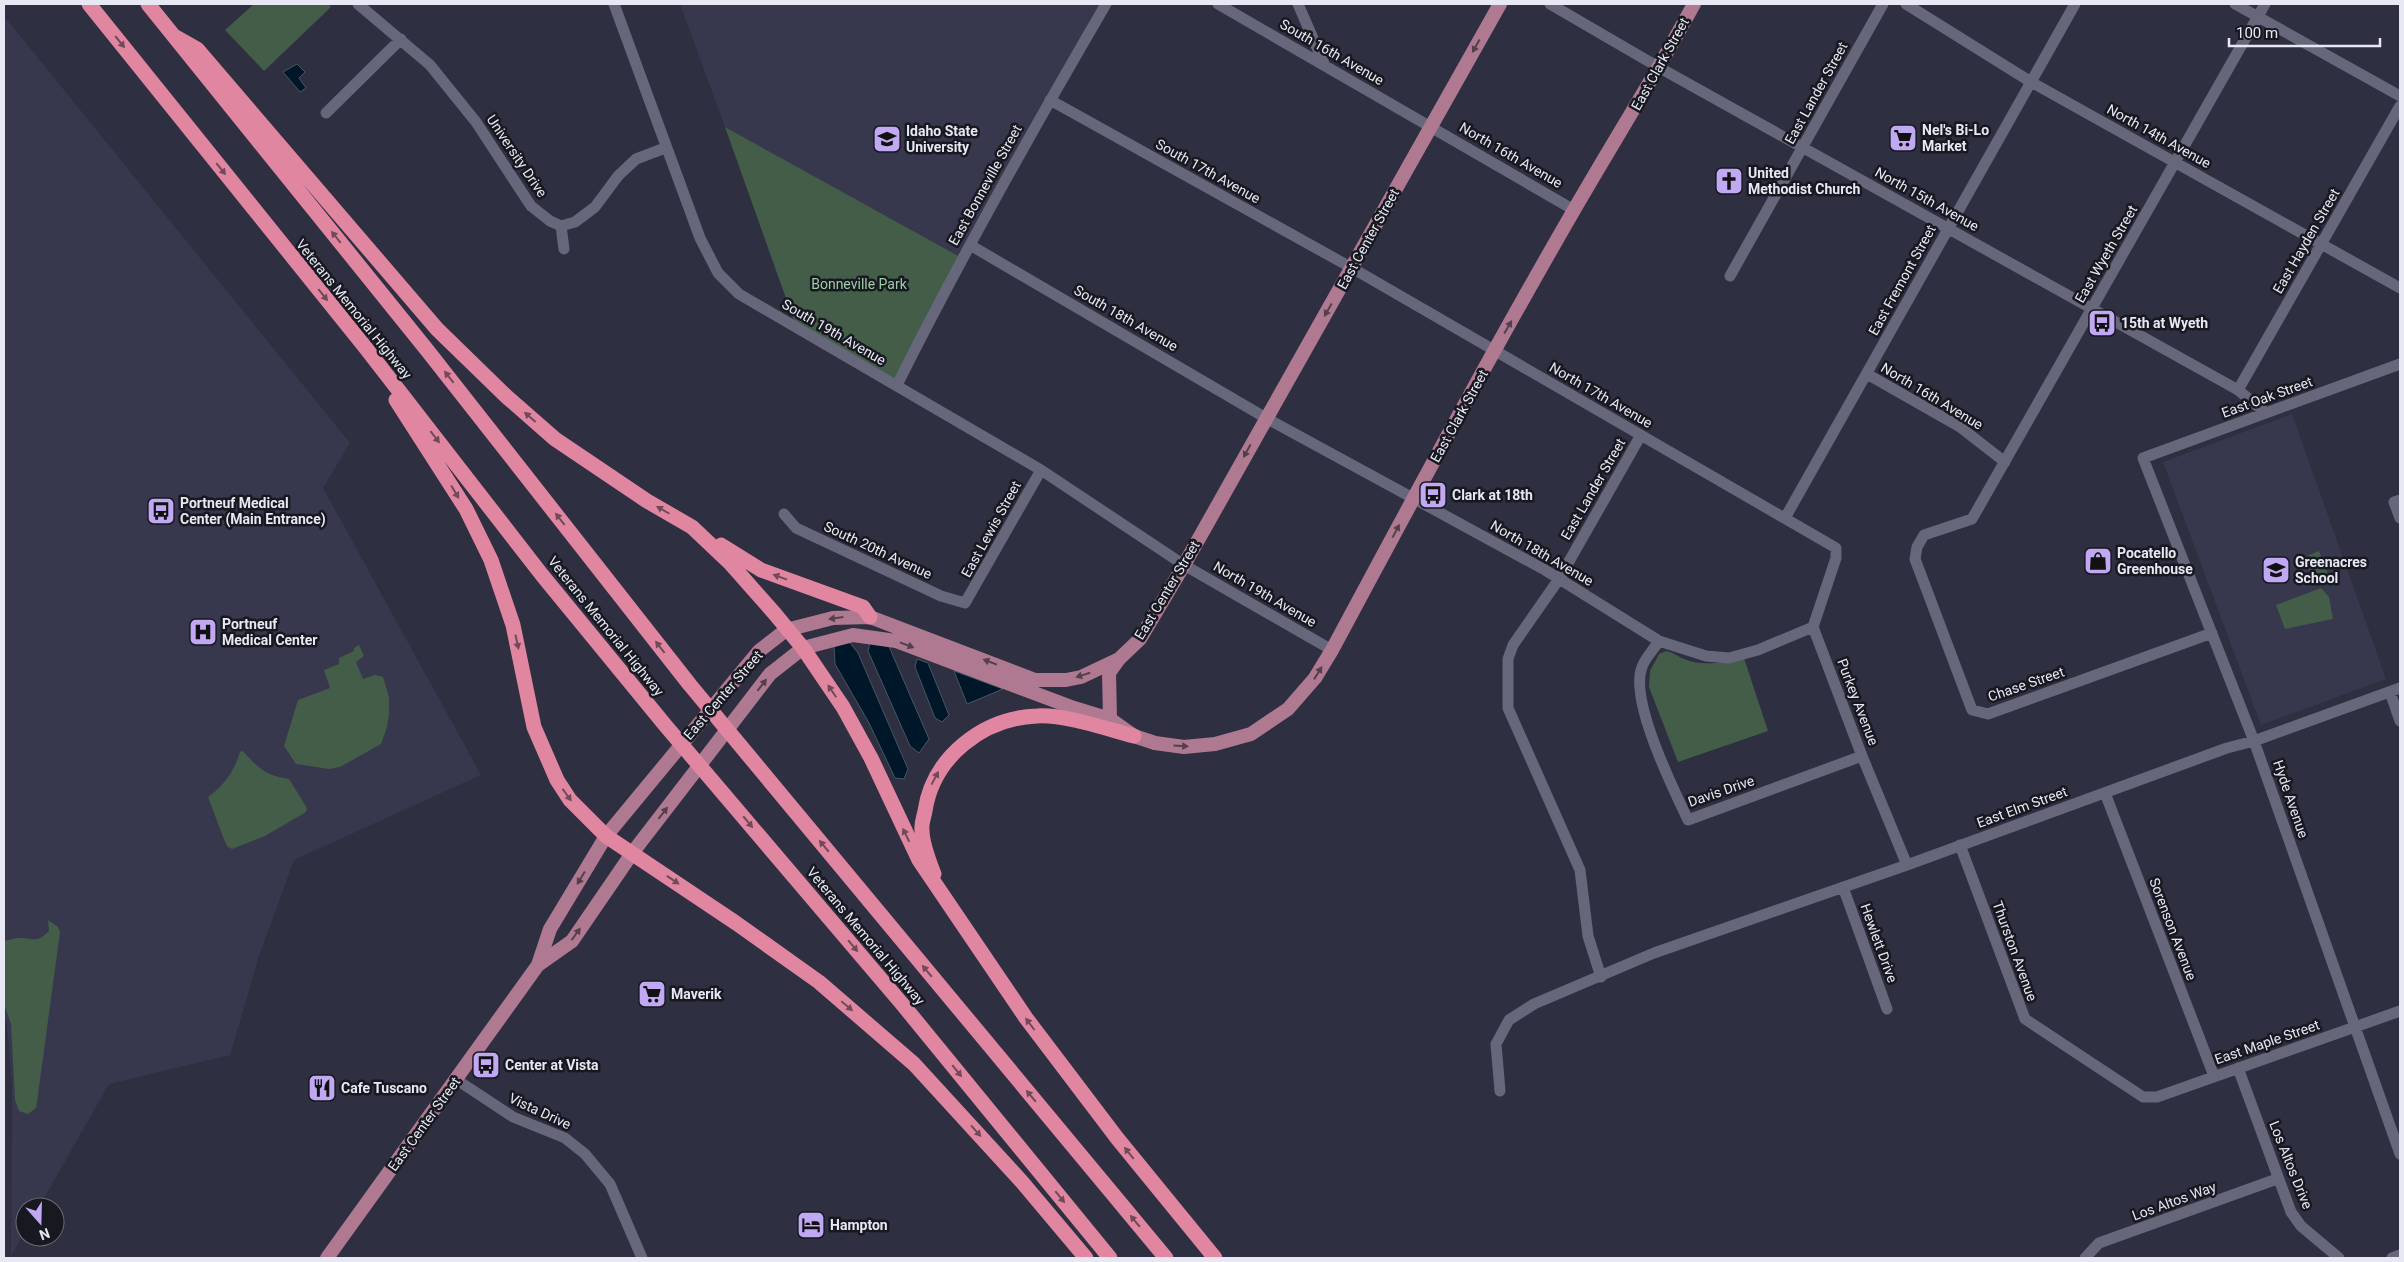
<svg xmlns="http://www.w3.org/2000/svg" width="2404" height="1262" viewBox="0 0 2404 1262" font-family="Roboto,sans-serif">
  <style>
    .built { fill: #37384e }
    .green { fill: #435d49 }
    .water { fill: #001729; stroke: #455666 }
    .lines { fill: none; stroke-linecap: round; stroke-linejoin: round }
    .minor { stroke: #66677b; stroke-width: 11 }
    .major { stroke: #af7a91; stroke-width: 14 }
    .highway { stroke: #e086a0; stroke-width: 15 }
    .oneway { fill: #714a5a }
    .oneway2 { fill: #543f4d }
    .labels { text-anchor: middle; stroke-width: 5; stroke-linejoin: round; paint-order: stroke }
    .street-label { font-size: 14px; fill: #e7e8f4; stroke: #171820 }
    .poi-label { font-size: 14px; font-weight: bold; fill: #e7e8f4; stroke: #171820; text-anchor: start }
    .park-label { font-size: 14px; fill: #9ccfa6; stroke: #171820 }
  </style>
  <rect width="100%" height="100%" fill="#2e2f40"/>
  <path class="built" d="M680,4H1105L962,258L725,127Z
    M4,16L350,443L323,488L481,775L294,860L259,956L230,1055L109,1084L39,1207H25V1231L11,1256L12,1086L7,1026L4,1015Z
    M2292,414L2386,679L2261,725L2163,462Z"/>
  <path class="green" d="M254,4H328L331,7L264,71L225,30Z
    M725,127L962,258L892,382L799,335Z
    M2319,551L2329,577L2314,583L2304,557Z
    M2321,588L2329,597L2333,619L2285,629L2276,605Z
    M359,645L364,656L356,662L363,679L375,675L383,677L389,697V714L387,727L381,744L340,767L329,769L296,764L284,746L298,700L330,688L324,670L339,664V658L354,651V648Z
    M1666,651C1675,653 1677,656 1684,659C1702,667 1727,662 1744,658L1768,731L1678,762L1649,687L1650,671L1659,654Z
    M243,751C258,768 266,776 289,779L307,808L306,812L265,836L232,849L228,847L225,842L208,797C225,785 234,771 240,752Z
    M48,920L58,927L60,932L37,1102L36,1108L28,1114L19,1111L15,1100L11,1024L4,1004V941C9,940 15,938 20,938C34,938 36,944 49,931Z"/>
  <path class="water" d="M297,64L305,72L299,78L306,88L300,92L283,72Z
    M847,639L858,653L908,769L904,779L895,778L869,723L835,664L834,645Z
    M870,642H887L929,739L919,753L910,746L868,651Z
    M917,659L928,663L949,715L942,722L935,718L915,667Z
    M954,671L1003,689L967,704Z"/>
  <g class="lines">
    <path class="minor" d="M358,4L430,65L476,122L531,206L550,221L561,226L575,222L595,207L618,176L636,159L665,148
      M614,4L700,238L718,273L739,294L1041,470L1184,565L1332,650
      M1218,4L1574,210
      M1298,4L1325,66
      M1550,4L1660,68L2238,390L2266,413
      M1906,4L2031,82L2400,288
      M2235,4L2400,96
      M1050,100L1352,268L1836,548V558L1813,627L1862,756L1907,865
      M326,113L401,39
      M561,226L564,249
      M970,245L1266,418L1545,570L1659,641L1706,656L1729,658L1758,650L1813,627
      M1730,276L1883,4
      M2400,364L2143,458L2254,741L2400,1154
      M1867,374L1960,427L2005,462
      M897,385C962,255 1033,129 1106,4
      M2238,390L2400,106
      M2400,500L2394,502L2400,518
      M784,514L796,528L941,596L965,603L1041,470
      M1785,518L2075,4
      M2212,633L1988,714L1972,710L1915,559L1917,547L1924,535L1972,519L2265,4
      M1659,641C1654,649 1645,658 1642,667C1629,700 1673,788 1688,820L1862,756
      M2390,692L2400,721
      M2105,793L2214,1076
      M1960,845L2025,1019L2143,1097H2157L2400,1011
      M1843,887L1887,1009
      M1601,977L1588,936L1580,870L1508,708V659L1513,645L1559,579L1641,435
      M2238,1068L2291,1212L2301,1226L2339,1258
      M457,1080L513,1117L565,1138L585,1154L610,1184L642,1258
      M1500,1091L1496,1044L1509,1020L1534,1004L1654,953L1907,865L2227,748L2254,741L2400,688
      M2085,1258L2099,1243L2277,1179
      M2392,1258L2400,1255"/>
    <path class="major" d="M1110,719L1109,673L1119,659
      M538,965L572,941L633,852L770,674L803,648L853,635L896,641L1074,708L1110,719L1134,736L1155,743L1184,747L1215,744L1251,734L1288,709L1315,678L1332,650C1411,503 1490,355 1574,210C1614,141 1656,74 1694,4
      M327,1258L538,965L550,929L606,836L759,651L786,630L833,618L870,617L1035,680H1066L1081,677L1119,659L1140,639L1184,565L1500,4"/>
    <path class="highway" d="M89,4L365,347L542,575L665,725L903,1005L1110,1258
      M148,4L427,350L690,685L1166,1258
      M174,36L197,49L437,329L507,397L555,439L647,501L692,527L730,563L775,614L803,648L843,707L871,758L919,860L1026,1018L1117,1138L1215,1258
      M396,400L466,509L491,560L513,625L534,727L557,780L570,800L606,836L736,923L819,982L914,1064L1022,1182L1086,1258
      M721,545L761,570L863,607L870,617
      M934,874C929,861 922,844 922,830C921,824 924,817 925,811C933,757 983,718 1037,716C1063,714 1107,729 1134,736"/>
  </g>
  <defs><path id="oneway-solid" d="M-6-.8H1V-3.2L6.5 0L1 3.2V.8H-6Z" transform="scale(1.25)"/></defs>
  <g class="oneway">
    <use href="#oneway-solid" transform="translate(120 42) rotate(51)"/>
    <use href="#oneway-solid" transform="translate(221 169) rotate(51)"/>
    <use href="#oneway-solid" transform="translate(336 237) rotate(-129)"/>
    <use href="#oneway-solid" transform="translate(323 295) rotate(51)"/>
    <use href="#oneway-solid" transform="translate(449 377) rotate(-128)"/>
    <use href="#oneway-solid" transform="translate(530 417) rotate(-139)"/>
    <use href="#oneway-solid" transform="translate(435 437) rotate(52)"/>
    <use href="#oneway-solid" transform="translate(455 492) rotate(59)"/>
    <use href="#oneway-solid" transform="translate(663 510) rotate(-150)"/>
    <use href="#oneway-solid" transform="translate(560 519) rotate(-128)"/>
    <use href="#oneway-solid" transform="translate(780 577) rotate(-160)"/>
    <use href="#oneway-solid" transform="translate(517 642) rotate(78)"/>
    <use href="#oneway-solid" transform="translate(660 647) rotate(-128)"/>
    <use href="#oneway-solid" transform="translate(832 691) rotate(-124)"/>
    <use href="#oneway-solid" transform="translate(935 778) rotate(-62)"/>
    <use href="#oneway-solid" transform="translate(567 795) rotate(54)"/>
    <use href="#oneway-solid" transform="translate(748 822) rotate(50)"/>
    <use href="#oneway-solid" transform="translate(906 835) rotate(-116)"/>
    <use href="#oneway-solid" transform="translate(824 846) rotate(-130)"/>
    <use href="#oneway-solid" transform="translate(673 880) rotate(34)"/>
    <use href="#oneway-solid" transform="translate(853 946) rotate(50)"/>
    <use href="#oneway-solid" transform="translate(927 971) rotate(-130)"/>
    <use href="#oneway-solid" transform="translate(847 1006) rotate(40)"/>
    <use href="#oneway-solid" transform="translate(1030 1024) rotate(-127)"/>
    <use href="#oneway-solid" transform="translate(957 1071) rotate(51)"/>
    <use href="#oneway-solid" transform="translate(1031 1096) rotate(-130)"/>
    <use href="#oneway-solid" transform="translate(976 1131) rotate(48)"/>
    <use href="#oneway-solid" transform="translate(1129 1153) rotate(-129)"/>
    <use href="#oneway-solid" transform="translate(1060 1197) rotate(51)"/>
    <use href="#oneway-solid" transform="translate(1135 1221) rotate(-130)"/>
  </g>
  <g class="oneway2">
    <use href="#oneway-solid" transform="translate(1476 46) rotate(119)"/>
    <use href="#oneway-solid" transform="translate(1328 310) rotate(120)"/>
    <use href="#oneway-solid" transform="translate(1508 327) rotate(-60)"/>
    <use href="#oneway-solid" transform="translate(1247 451) rotate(119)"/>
    <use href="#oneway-solid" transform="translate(1396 531) rotate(-62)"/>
    <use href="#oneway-solid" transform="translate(836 618) rotate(172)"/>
    <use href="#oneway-solid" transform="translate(907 645) rotate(21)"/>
    <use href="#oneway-solid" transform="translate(990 662) rotate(-159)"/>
    <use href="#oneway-solid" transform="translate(1318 673) rotate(-58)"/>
    <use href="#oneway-solid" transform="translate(1083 675) rotate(163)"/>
    <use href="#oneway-solid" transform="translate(762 685) rotate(-52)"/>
    <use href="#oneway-solid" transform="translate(1181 746) rotate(4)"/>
    <use href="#oneway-solid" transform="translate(663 813) rotate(-52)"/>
    <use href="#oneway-solid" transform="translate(581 878) rotate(121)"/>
    <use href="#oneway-solid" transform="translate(576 934) rotate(-54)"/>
  </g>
  <defs>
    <symbol id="supermarket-square" viewBox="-11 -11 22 22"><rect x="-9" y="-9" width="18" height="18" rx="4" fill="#c1a8f3" stroke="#171820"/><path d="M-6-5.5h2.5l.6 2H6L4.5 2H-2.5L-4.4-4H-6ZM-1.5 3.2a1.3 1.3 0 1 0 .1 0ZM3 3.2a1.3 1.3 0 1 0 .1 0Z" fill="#111"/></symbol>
    <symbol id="university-square" viewBox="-11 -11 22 22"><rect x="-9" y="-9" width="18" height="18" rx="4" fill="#c1a8f3" stroke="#171820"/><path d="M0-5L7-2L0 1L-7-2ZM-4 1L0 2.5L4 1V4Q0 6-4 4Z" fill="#111"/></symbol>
    <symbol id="church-square" viewBox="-11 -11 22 22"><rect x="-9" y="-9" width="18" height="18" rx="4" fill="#c1a8f3" stroke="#171820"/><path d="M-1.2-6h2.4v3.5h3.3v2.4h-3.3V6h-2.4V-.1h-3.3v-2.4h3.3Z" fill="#111"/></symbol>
    <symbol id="bus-square" viewBox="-11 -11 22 22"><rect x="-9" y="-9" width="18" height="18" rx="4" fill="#c1a8f3" stroke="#171820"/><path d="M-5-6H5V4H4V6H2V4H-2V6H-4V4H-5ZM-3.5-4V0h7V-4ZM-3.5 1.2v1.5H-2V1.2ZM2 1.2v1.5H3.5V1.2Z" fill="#111"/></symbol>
    <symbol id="shop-square" viewBox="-11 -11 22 22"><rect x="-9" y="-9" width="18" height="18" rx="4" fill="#c1a8f3" stroke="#171820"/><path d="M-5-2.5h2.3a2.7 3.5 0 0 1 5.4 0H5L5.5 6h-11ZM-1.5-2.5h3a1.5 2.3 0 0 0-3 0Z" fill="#111"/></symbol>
    <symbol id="school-square" viewBox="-11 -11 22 22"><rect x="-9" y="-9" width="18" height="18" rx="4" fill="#c1a8f3" stroke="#171820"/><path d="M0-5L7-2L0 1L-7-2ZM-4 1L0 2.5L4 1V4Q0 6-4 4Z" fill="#111"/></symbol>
    <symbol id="hospital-square" viewBox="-11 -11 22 22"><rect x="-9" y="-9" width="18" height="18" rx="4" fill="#c1a8f3" stroke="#171820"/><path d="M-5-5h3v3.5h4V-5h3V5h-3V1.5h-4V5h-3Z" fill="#111"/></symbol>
    <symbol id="restaurant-square" viewBox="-11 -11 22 22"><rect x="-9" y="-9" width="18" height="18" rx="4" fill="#c1a8f3" stroke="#171820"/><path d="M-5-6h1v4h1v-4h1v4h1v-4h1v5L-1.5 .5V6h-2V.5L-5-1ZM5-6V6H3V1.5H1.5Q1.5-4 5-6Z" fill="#111"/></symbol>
    <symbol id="hotel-square" viewBox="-11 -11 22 22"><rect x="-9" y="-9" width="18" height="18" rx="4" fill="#c1a8f3" stroke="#171820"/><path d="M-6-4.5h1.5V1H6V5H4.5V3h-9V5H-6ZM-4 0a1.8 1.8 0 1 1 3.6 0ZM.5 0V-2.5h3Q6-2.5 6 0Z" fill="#111"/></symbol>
  </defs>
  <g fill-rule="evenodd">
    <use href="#supermarket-square" x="1887" y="122" width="32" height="32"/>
    <use href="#university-square" x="871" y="123" width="32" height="32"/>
    <use href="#church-square" x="1713" y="165" width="32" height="32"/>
    <use href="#bus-square" x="2086" y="307" width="32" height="32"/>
    <use href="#bus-square" x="1417" y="479" width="32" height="32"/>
    <use href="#bus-square" x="145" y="495" width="32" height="32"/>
    <use href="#shop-square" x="2082" y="545" width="32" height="32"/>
    <use href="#school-square" x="2260" y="554" width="32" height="32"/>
    <use href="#hospital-square" x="187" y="616" width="32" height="32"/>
    <use href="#supermarket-square" x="636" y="978" width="32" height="32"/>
    <use href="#bus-square" x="470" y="1049" width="32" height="32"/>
    <use href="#restaurant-square" x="306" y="1072" width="32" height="32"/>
    <use href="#hotel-square" x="795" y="1209" width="32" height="32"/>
  </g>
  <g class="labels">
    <g class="street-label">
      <text transform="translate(1332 52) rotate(30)" y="5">South 16th Avenue</text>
      <text transform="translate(1660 64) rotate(-61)" y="5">East Clark Street</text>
      <text transform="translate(1816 93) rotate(-61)" y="5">East Lander Street</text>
      <text transform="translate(2159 136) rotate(29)" y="5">North 14th Avenue</text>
      <text transform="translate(1511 155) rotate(30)" y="5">North 16th Avenue</text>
      <text transform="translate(517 156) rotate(56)" y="5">University Drive</text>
      <text transform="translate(1208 171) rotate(29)" y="5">South 17th Avenue</text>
      <text transform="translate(985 185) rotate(-61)" y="5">East Bonneville Street</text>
      <text transform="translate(1927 199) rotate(29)" y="5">North 15th Avenue</text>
      <text transform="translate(1368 239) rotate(-61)" y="5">East Center Street</text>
      <text transform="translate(2306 241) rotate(-60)" y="5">East Hayden Street</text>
      <text transform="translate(2106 254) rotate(-60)" y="5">East Wyeth Street</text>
      <text transform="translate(1902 280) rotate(-61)" y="5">East Fremont Street</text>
      <text transform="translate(354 309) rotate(51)" y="5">Veterans Memorial Highway</text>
      <text transform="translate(1126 318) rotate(30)" y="5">South 18th Avenue</text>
      <text transform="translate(834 332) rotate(30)" y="5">South 19th Avenue</text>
      <text transform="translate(1601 395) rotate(30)" y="5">North 17th Avenue</text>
      <text transform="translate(1932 396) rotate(31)" y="5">North 16th Avenue</text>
      <text transform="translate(2267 397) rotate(-20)" y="5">East Oak Street</text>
      <text transform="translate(1459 416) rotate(-61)" y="5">East Clark Street</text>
      <text transform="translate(1593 489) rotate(-60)" y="5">East Lander Street</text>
      <text transform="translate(991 529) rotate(-61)" y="5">East Lewis Street</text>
      <text transform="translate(878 550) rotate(25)" y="5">South 20th Avenue</text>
      <text transform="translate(1542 553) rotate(30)" y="5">North 18th Avenue</text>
      <text transform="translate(1167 590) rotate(-59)" y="5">East Center Street</text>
      <text transform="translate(1265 594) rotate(30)" y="5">North 19th Avenue</text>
      <text transform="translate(606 626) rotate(51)" y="5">Veterans Memorial Highway</text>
      <text transform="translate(2026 684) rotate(-19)" y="5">Chase Street</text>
      <text transform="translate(723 695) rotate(-49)" y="5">East Center Street</text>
      <text transform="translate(1858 702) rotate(69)" y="5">Purkey Avenue</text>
      <text transform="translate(1721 791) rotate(-19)" y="5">Davis Drive</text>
      <text transform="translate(2291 799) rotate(71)" y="5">Hyde Avenue</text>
      <text transform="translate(2022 807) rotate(-20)" y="5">East Elm Street</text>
      <text transform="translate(2173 929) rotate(69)" y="5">Sorenson Avenue</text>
      <text transform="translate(866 936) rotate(50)" y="5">Veterans Memorial Highway</text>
      <text transform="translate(1879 943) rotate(70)" y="5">Hewlett Drive</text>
      <text transform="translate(2015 951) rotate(70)" y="5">Thurston Avenue</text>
      <text transform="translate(2267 1042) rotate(-19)" y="5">East Maple Street</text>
      <text transform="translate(540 1111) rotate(25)" y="5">Vista Drive</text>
      <text transform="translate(424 1124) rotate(-54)" y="5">East Center Street</text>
      <text transform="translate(2291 1165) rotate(68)" y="5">Los Altos Drive</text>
      <text transform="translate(2174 1201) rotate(-20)" y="5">Los Altos Way</text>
    </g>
    <g class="poi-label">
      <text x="1922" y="135">Nel's Bi-Lo<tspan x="1922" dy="16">Market</tspan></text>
      <text x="906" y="136">Idaho State<tspan x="906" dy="16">University</tspan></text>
      <text x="1748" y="178">United<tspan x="1748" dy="16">Methodist Church</tspan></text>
      <text x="2121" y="328">15th at Wyeth</text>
      <text x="1452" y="500">Clark at 18th</text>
      <text x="180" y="508">Portneuf Medical<tspan x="180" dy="16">Center (Main Entrance)</tspan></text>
      <text x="2117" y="558">Pocatello<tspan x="2117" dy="16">Greenhouse</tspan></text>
      <text x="2295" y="567">Greenacres<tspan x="2295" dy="16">School</tspan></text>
      <text x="222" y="629">Portneuf<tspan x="222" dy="16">Medical Center</tspan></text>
      <text x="671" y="999">Maverik</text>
      <text x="505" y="1070">Center at Vista</text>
      <text x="341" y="1093">Cafe Tuscano</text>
      <text x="830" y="1230">Hampton</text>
    </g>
    <g class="park-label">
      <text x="859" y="289">Bonneville Park</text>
    </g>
  </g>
  <rect width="2404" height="1262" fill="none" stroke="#e7e8f4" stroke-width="10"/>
  <g transform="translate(40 1222) rotate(160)"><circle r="24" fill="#171820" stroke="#6a6b75"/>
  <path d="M0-4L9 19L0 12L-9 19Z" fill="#c1a8f3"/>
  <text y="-8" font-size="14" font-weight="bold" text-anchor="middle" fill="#e7e8f4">N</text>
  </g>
  <path d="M2229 38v8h151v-8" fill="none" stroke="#e7e8f4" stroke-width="2.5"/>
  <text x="2236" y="38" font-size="15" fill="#e7e8f4" stroke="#171820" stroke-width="4" paint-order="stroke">100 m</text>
</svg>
